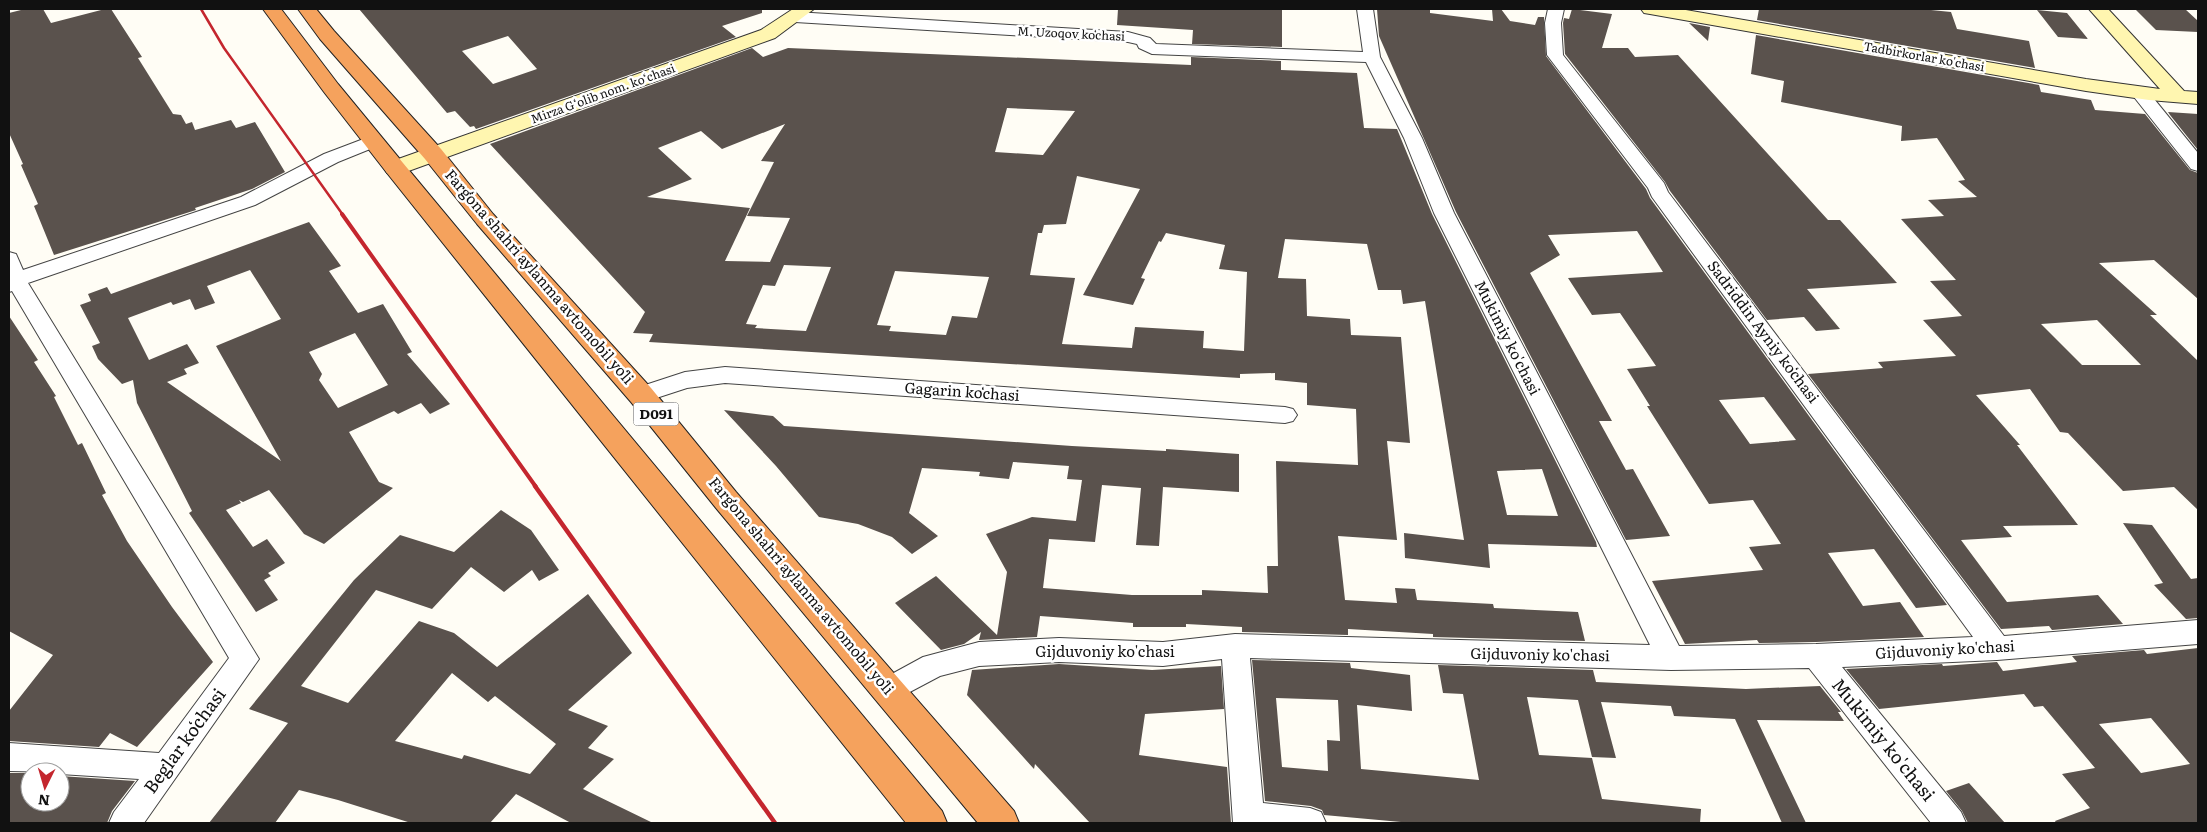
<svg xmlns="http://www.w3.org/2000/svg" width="2207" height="832" viewBox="0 0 2207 832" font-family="Literata,serif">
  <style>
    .building { fill: #5a524d; fill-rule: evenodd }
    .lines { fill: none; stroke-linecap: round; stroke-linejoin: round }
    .street-casing { stroke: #444; stroke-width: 2 }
    .secondary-casing { stroke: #333; stroke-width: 2 }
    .highway-casing { stroke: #222; stroke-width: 2 }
    .street { fill: #fff; fill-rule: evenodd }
    .secondary { fill: #fff6b0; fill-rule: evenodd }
    .highway { fill: #f5a25d; fill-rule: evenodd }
    .rail-far2 { stroke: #c4262e; stroke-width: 2.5 }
    .rail-far1 { stroke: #c4262e; stroke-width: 4 }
    .rail { stroke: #c4262e; stroke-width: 4.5 }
    .labels { text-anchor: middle; stroke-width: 5; stroke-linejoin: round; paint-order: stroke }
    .far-street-label { font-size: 12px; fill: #111; stroke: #fff }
    .shield { fill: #fff; stroke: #585858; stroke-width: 1 }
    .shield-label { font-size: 14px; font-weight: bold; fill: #111 }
    .street-label { font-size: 15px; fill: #111; stroke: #fff }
    .near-street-label { font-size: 18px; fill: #111; stroke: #fff }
  </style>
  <rect width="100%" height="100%" fill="#fffdf5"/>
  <path class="building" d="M25,9H43L51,23L105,9H111L142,57L138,58L173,114L181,115L186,124L192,122L195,130L231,120L236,128L255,122L285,172L252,189L195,208L196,210L54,255L34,206L38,204L21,165L23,164L9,133V13Z
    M359,9H762V13L722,26L736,37L476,129L474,126L470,127L455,111L447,113ZM508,36L537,69L493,84L462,51Z
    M1118,9H1282V47L1192,44L1193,30L1117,25Z
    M1377,9H1430V13L1493,21L1492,9H1501L1510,21L1535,25L1538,17H1544L1546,56L1646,189L1650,198L1947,605L1916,608L1874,549L1828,553L1863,606L1900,602L1924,637L1816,642L1759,643L1757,640L1685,644L1652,581L1763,570L1749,547L1781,544L1753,500L1709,504L1647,406H1650L1627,369L1656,366L1620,313L1592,315L1568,278L1663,272L1637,231L1548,235L1560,255L1530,273L1612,421H1599L1626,470L1633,469L1670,536L1626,540L1456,212L1379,36ZM1764,397L1796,440L1750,444L1719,400Z
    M1572,9L1612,14L1602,48H1628L1635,57L1678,55L1828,220H1840L1897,283L1807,289L1840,329L1816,331L1804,317L1767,320L1670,191L1665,182L1565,54L1563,23L1564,18L1569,19Z
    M1759,9H1921L1951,12L1957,29L2029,41L2035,68L1757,20Z
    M2135,9H2185L2198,21V32L2156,30Z
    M2037,10L2067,13L2088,39L2058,37Z
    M1689,23L1710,27L1708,41Z
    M1756,35L2039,85L2041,92L2091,100L2095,110L2145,114L2190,170L2198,173V299L2154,260L2099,263L2157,315H2150L2198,361V510L2174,487L2123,491L2068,433L2060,432L2030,389L1976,395L2020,445H2017L2078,525L2003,526L2012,537L1961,540L2007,602L2098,595L2123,624L2052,630L2049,626L2001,629L1808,374L1883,368L1878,362L1956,356L1923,320L1962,316L1930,281L1956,280L1901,219L1944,216L1928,200L1977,197L1958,181L1965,180L1937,138L1901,141L1902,126L1781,102L1784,81L1751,74ZM2097,320L2141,365H2082L2041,324Z
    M752,48L763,57L788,48L1191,65V57L1281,61V70L1357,73L1364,128L1397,129L1432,214L1596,542L1597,547L1488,544L1490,568L1405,558L1404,533L1464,540L1425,301L1403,304L1401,290H1378L1367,244L1285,239L1278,278L1306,279L1307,316L1350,319L1351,335L1401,337L1410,443L1387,441L1397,540L1338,536L1345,600L1397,603L1395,588L1415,589L1417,600L1493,604L1494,608L1578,612L1585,641L1433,637V634L1348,629V635L1242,632V627L1186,624V627H1133V623L1040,616L1037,637L979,640L981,632L964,644L941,650L895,603L936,576L997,635L1007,572L986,534L1032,517L1076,521L1082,480L1067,479L1069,466L1013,462L1009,479L979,476L980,472L922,468L909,513L938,536L912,554L892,537L858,524L819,517L776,466L724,410L773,416L784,426L1072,446L1166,451V449L1239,454V492L1163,487L1159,546L1136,545L1141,488L1102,485L1095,542L1049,539L1043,588L1132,595H1202V590L1268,593L1267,566H1278L1276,461L1358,465L1356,409L1307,405V383L1275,380V373L1240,374V378L649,342L653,334L633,333L645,312L490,144ZM1007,108L1075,111L1043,155L995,152ZM785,124L761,161L774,162L747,216L790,218L770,262L725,261L750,208L647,197L692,179L658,148L701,131L722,149ZM1077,176L1140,189L1083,295L1133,305L1145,279L1141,278L1159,241L1161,242L1166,233L1225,245L1219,269L1247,272L1244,351L1203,348L1204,331L1135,327L1132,348L1062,344L1075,278L1030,275L1038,233H1042L1044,225L1066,224ZM784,265L831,267L806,331L755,328L757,325L746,324L763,285L775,286ZM895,271L989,277L977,318L952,316L946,335L889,331L891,326L877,325ZM1542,469L1558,516L1507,515L1497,471Z
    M2168,112L2198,114V150L2170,115Z
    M309,222L341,266L329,271L358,313L383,304L412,352L407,354L450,404L430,414L421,403L398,414L394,411L349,432L379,482L393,488L324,544L304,534L269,490L243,502L239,500L241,503L226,510L253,547L267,539L285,563L268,573L271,576L264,580L278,600L256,612L189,513L192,511L137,403L133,380L122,384L98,359L92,346L100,343L80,305L91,301L88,294L107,287L111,294ZM250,270L281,319L216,346L281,461L167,382L187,374L184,369L199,363L187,344L149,360L128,318L171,302L173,305L190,299L195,310L215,303L207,286ZM355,333L388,385L338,408L319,380L322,374L309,352Z
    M9,316L38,360L34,362L56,396L54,397L78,445L82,443L106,493L102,495L127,541L172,607L213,662L137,747L110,733L99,747L9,741V711L53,655L9,631Z
    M501,510L531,530L559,570L539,581L532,570L504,592L471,567L432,609L376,590L301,686L348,703L419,621L454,633L497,667L588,594L632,653L568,710L608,726L588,748L614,759L583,789L653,823H571L516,794L490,823H411L338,800L299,790L275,823H209L288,723L249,709L354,580L400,535L454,552ZM452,673L488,702L495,696L556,744L530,774L464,755L462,759L395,741Z
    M2123,523L2152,525L2191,579L2198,578V618L2186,619L2154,585L2163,583Z
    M2198,648V823H2056L2055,821L2090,808L2062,774L2095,768L2043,706L2034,707L2024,694L1879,709L1846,669L1942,664L1943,666L1997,662L2003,671L2077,662L2072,656L2144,650L2147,654ZM2151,718L2190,764L2141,773L2099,724Z
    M1252,660L1350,663L1351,668L1410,675L1412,711L1357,705L1361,769L1479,780L1463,694L1443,693L1438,665L1593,670L1596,682L1746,689L1820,686L1841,712H1838L1844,721L1757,720L1806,823H1782L1735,719L1674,716L1671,706L1601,702L1616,758L1592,757L1578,700L1527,697L1539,755L1592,758L1602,799L1701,809L1700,823H1412L1324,815L1322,810L1311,806L1265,801ZM1276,698L1338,700L1340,741L1327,740L1328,771L1282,767Z
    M1059,664L1152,670L1221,666L1224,709L1145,714L1139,755L1227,767L1231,823H1090L1035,764L1034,769L967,695L972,670Z
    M9,773H30V802H60V776L135,781L112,811L107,823H9Z
    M1969,783L2005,823H1968L1962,811L1946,791Z"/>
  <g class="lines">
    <defs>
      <path id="street" d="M1357,9H1373L1380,57L1422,138L1454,213L1679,646L1816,644L1973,637L1652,197L1648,188L1547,55L1545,23L1548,9H1564L1561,23L1563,55L1664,183L1668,192L2004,636L2198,620V644L1997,660L1842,667L1961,812L1966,823H1931L1809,668L1671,670L1250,658L1263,803L1310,808L1321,812L1326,823H1233L1222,659L1163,666L1059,662L979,666L940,676L889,703L879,699L874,690L879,681L923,657L979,642L1059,638L1163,642L1235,634L1650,645L1434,213L1404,138L1366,62L1152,54L1139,48L1137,44L1128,42L795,22L789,20L787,17L789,14L795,12L1128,32L1150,38L1156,44L1363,52Z
        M2140,88L2146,89L2198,153V171L2191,169L2134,97L2131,93L2134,89Z
        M374,135L380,137L383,141L380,145L338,162L255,205L28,283L259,659L144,823H109L114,812L139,779L60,774V772L9,771V743L159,753L229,658L12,291L9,292V252L16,254L23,270L241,197L324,154Z
        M725,367L1285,407L1293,409L1297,415L1293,421L1285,423L725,383L687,388L641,403L633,401L629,395L633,389L685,372Z"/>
      <path id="secondary" d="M793,9H814L775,38L403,173L395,175L387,173L384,168L387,163L761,30Z
        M1641,9H1680L2086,79L2160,89L2089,9H2108L2184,91L2198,92V104L2149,100L2086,91L1650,14L1644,13Z"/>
      <path id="highway" d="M263,9H281L338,84L403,163L942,811L947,823H906L387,173L324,92Z
        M298,9H316L334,31L441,149L493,214L651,388L736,492L1014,811L1019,823H978L716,508L631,402L477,224L425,159L320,39Z"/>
    </defs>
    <use href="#street" class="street-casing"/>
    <use href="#secondary" class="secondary-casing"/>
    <use href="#highway" class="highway-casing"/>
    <use href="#street" class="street"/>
    <use href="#secondary" class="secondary"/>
    <use href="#highway" class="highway"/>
    <path class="rail-far2" d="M201,9L224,48L343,215"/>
    <path class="rail-far1" d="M342,214L536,487"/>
    <path class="rail" d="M535,486L775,823"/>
  </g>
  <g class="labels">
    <g class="far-street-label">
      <text transform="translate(1071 34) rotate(3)" y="4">M. Uzoqov koʻchasi</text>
      <text transform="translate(1924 57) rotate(10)" y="4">Tadbirkorlar ko'chasi</text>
      <text transform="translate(603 94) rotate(-20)" y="4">Mirza G‘olib nom. ko‘chasi</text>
    </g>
    <rect class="shield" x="633.5" y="402.5" width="45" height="23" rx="4"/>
    <g class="shield-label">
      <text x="656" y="419">D091</text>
    </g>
    <g class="street-label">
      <text transform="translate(539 277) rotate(49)" y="5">Fargʻona shahri aylanma avtomobil yoʻli</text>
      <text transform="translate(1763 332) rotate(53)" y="5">Sadriddin Ayniy koʻchasi</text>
      <text transform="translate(1507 338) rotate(63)" y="5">Mukimiy ko'chasi</text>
      <text transform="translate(962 392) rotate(4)" y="5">Gagarin koʻchasi</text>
      <text transform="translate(801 586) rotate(50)" y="5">Fargʻona shahri aylanma avtomobil yoʻli</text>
      <text transform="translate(1945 650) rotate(-3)" y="5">Gijduvoniy ko'chasi</text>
      <text x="1105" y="657">Gijduvoniy ko'chasi</text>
      <text transform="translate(1540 655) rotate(1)" y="5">Gijduvoniy ko'chasi</text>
    </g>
    <g class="near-street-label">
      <text transform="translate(1883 740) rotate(51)" y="6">Mukimiy ko'chasi</text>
      <text transform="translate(185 741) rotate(-54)" y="6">Beglar koʻchasi</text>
    </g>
  </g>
  <rect width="2207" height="832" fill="none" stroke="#111111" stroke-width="20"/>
  <g transform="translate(45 787) rotate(185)"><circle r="24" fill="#ffffff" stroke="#a0a0a0"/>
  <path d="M0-4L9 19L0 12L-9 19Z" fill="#c4262e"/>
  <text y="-8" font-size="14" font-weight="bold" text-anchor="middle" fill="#111111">N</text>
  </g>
</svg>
